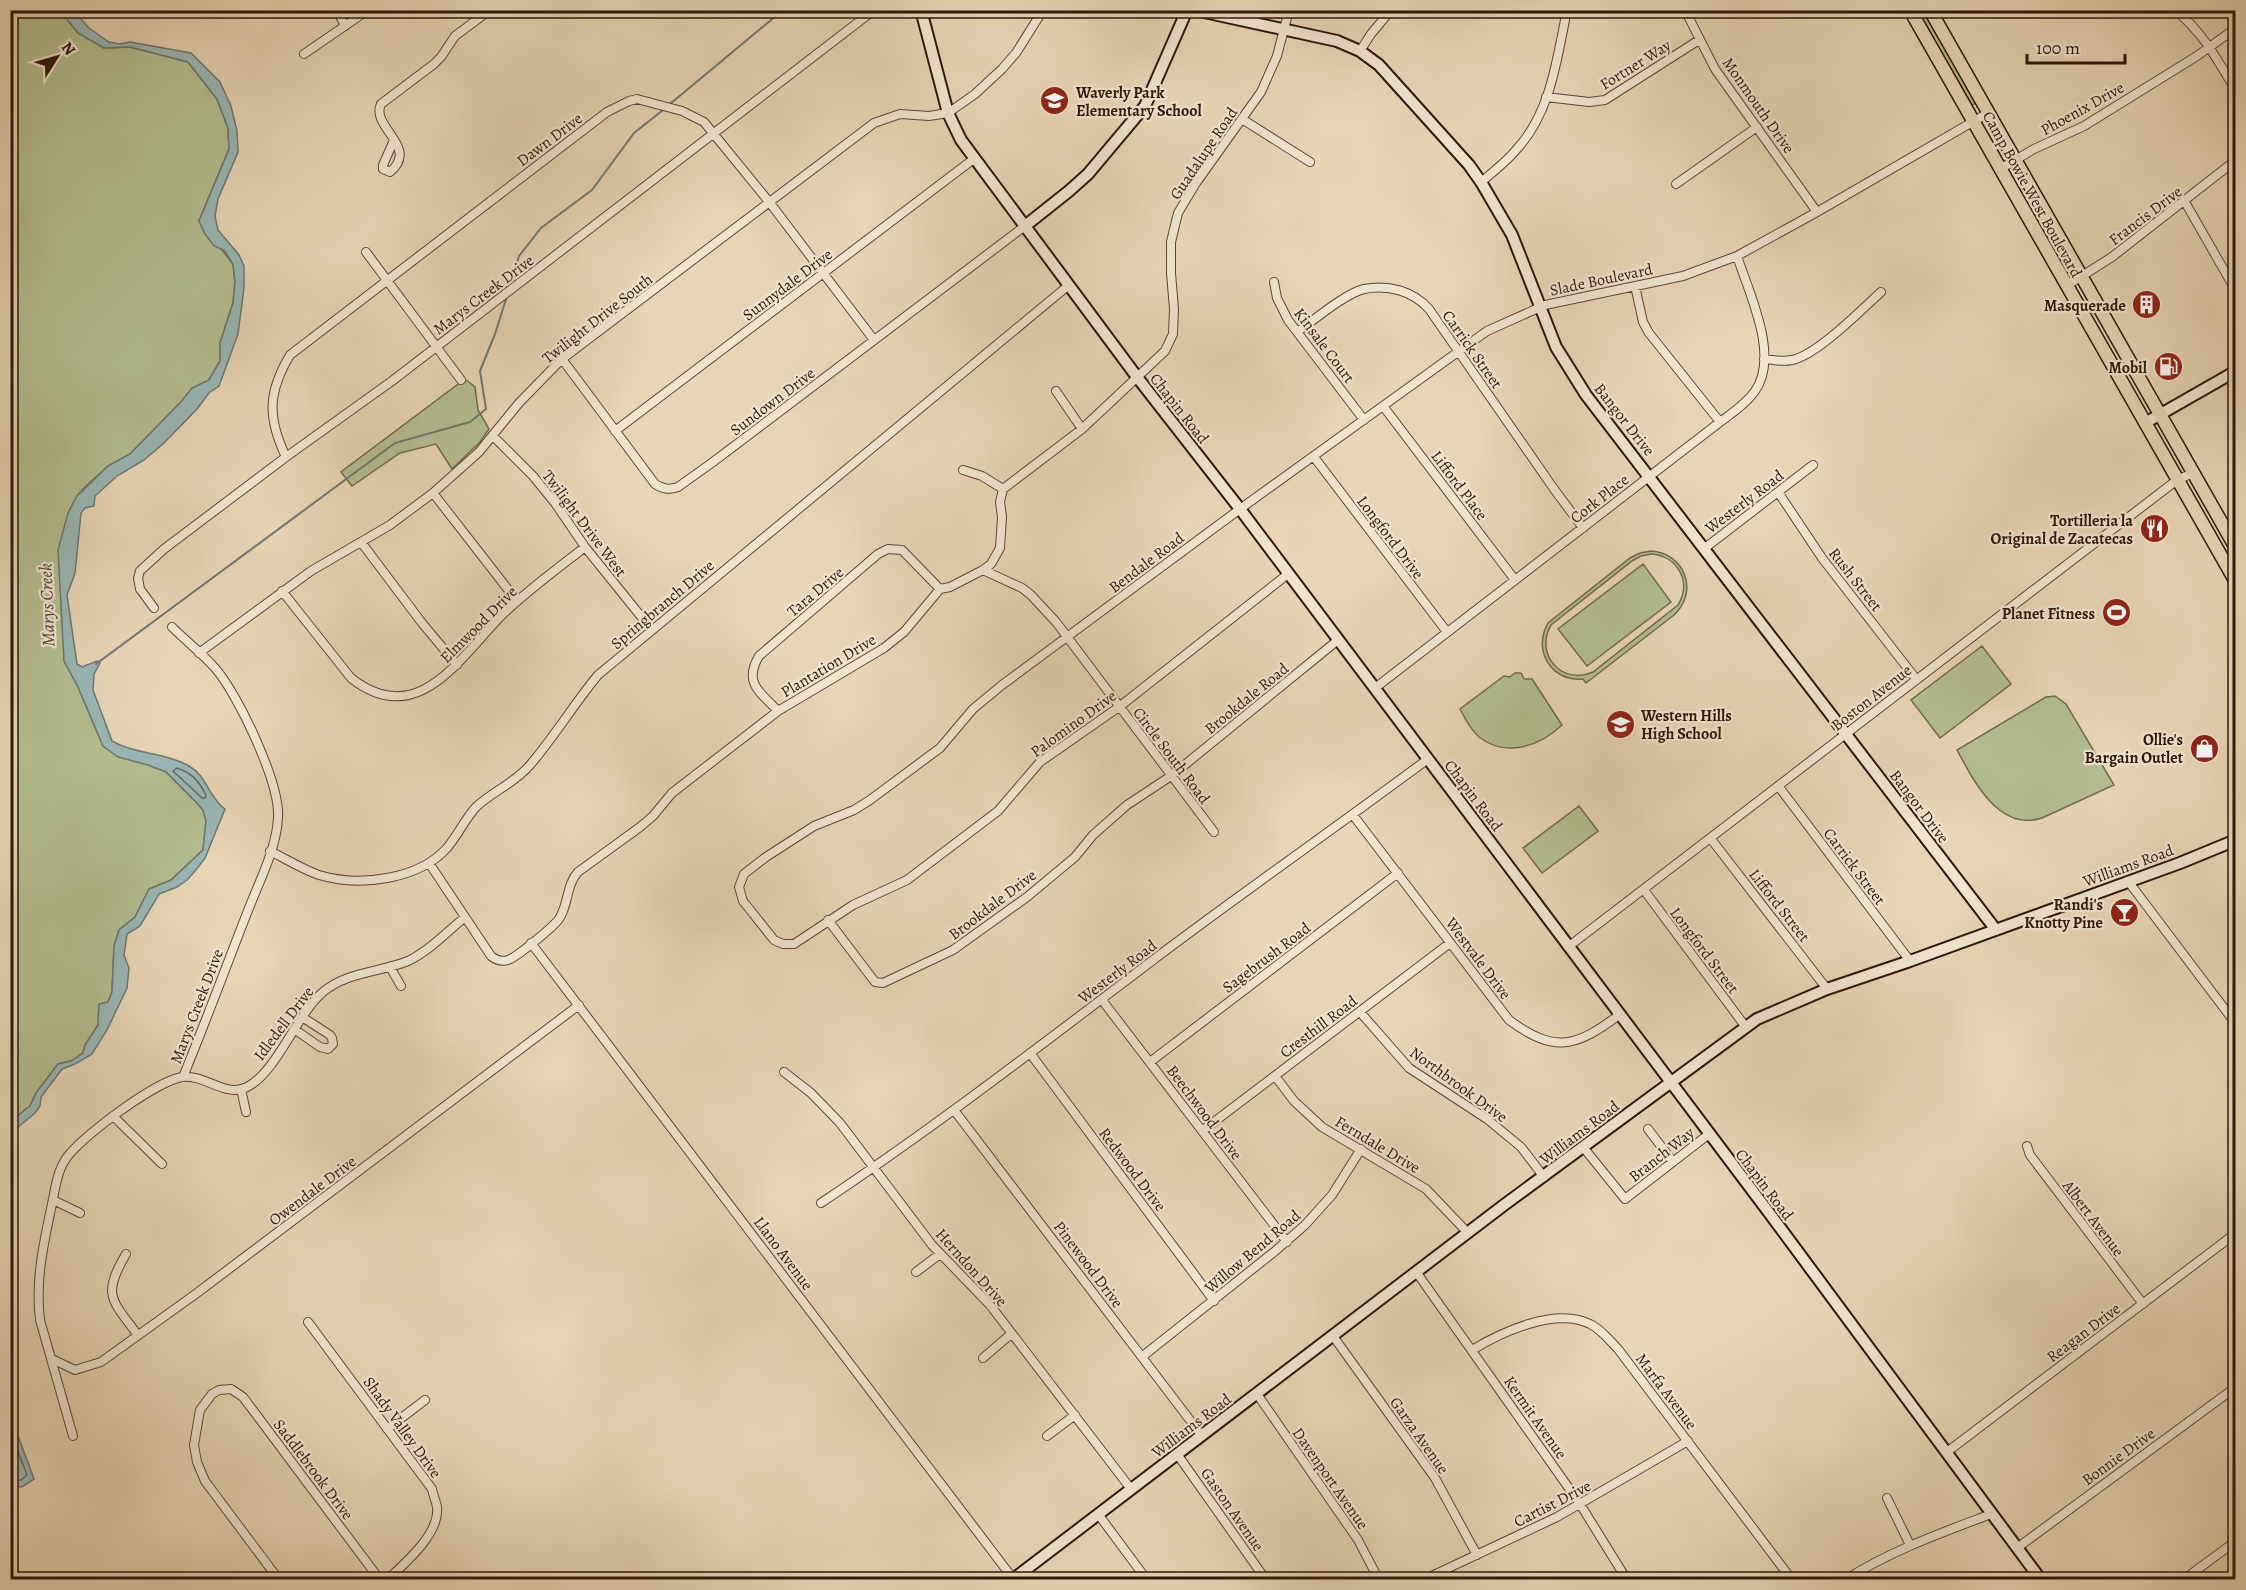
<svg xmlns="http://www.w3.org/2000/svg" width="2246" height="1590" viewBox="0 0 2246 1590" font-family="Alegreya,serif">
  <style>
    .green { fill: #b3be90; stroke: #706a4d; stroke-width: 1.5; fill-rule: evenodd }
    .water { fill: #99b7b6; stroke: #6e7771; stroke-width: 1.5 }
    .lines { fill: none; stroke-linecap: round; stroke-linejoin: round }
    .shore { stroke: #636760; stroke-width: 1.5 }
    .stream { stroke: #6e7771; stroke-width: 2 }
    .street-casing { stroke: #5c4635; stroke-width: 10 }
    .secondary-casing { stroke: #2d170a; stroke-width: 14 }
    .primary-casing { stroke: #2d170a; stroke-width: 15 }
    .street { stroke: #f0e4cf; stroke-width: 8 }
    .secondary { stroke: #f0e4cf; stroke-width: 10 }
    .primary { stroke: #e8d5b5; stroke-width: 12 }
    .labels { text-anchor: middle; stroke-width: 4.5; stroke-linejoin: round; paint-order: stroke }
    .street-label { font-size: 16px; fill: #2d170a; stroke: #f0e4cf }
    .poi-label { font-size: 16px; font-weight: bold; fill: #2d170a; stroke: #f0e4cf; text-anchor: end }
    .water-label { font-size: 18px; font-style: italic; fill: #4d473e; stroke: #f0e4cf }
  </style>
  <rect width="100%" height="100%" fill="#e8d5b5"/>
  <filter id="stains"><feTurbulence type="fractalNoise" baseFrequency=".00333" numOctaves="4"/><feColorMatrix values="0 0 0 0 .2 0 0 0 0 .09 0 0 0 0 .02 0 0 0 .5 -.17"/></filter>
  <radialGradient id="worn" r=".72"><stop offset=".6" stop-color="#630" stop-opacity="0"/><stop offset="1" stop-color="#630" stop-opacity=".3"/></radialGradient>
  <path class="green" d="M60,10L78,33L104,48L130,47L188,62L217,99L228,128L229,149L199,221L233,264L235,282L233,303L220,343V361L209,380L192,388L180,403L130,454L108,466L86,486L77,496L68,513L64,660L78,687L103,746L166,772L196,802L203,810L206,821L203,850L171,880L149,889L135,917L119,930L114,946L112,992L108,1002L99,1005L98,1025L85,1045L83,1053L71,1061L58,1064L36,1093L30,1106L11,1121L10,11Z
    M1917,11H1923L1925,14L1976,103L1972,105Z
    M465,379L475,387L478,410L489,429L480,442L452,469L436,444L400,453L352,486L341,472Z
    M1651,551C1685,553 1699,592 1674,615L1586,683L1583,679C1552,682 1532,651 1548,623L1630,558L1640,553ZM1651,554C1678,556 1692,582 1678,605L1593,672C1562,686 1534,654 1551,625L1632,561L1641,556Z
    M1643,564L1671,602L1587,666L1558,629Z
    M1982,646L2011,684L1940,738L1911,700Z
    M1515,673H1521L1524,679H1532L1562,725C1540,746 1506,758 1479,737C1471,730 1465,719 1460,709L1504,676L1510,677Z
    M2055,696L2066,704L2114,785L2042,818C1999,832 1973,780 1957,750L2046,697Z
    M1579,806L1598,831L1542,873L1523,848Z"/>
  <path class="water" d="M60,11H74L89,28L109,42L119,44L130,42L191,53L220,82L231,106L237,131L238,152L218,199L215,216L218,230L239,255L244,266V288L238,334L219,386L209,393L197,409L164,443L144,460L117,476L95,496L94,506L85,508L81,513L75,573L67,595L77,664L82,667L97,661L100,663L94,674L93,690L112,741C136,755 165,752 189,766C207,776 209,798 225,809L205,858L195,871L187,880L177,887L159,894L140,926L127,934L124,955L129,968L127,988L107,1030L92,1054L75,1064L62,1069L41,1097L40,1106L35,1113L11,1133V1121L30,1106L36,1093L58,1064L71,1061L83,1053L85,1045L98,1025L99,1004L108,1002L112,992L114,946L119,930L135,917L149,889L171,880L203,850L206,821L203,810L196,802L166,772L148,765L118,757L103,746L78,687L64,661L58,550L68,513L77,496L108,466L130,454L180,403L192,388L209,380L220,361V343L233,303L235,282L233,264L224,250L214,246L205,234L199,221L229,149L228,128L217,99L188,62L130,47L104,48L78,33Z
    M11,1417L34,1479L22,1487L14,1486L11,1499Z"/>
  <g class="lines">
    <path class="shore" d="M177,768C192,773 199,781 206,795L205,798H202L173,771Z
      M10,1431L27,1475L21,1480L10,1481"/>
    <path class="stream" d="M670,104L783,10
      M509,288L519,256L541,228L592,190L634,133L663,110
      M96,664L395,443L470,422L486,409L480,371L495,334L507,296"/>
    <defs>
      <path id="street" d="M337,10L345,26
        M1685,10L1715,69L1817,212
        M2175,10C2203,32 2218,61 2236,91
        M1360,51L1371,34L1391,10
        M304,54L368,10
        M1546,97L1589,102L1605,100L1699,40
        M1242,119L1310,162
        M394,140L383,165V169L390,172C420,147 370,127 381,104L434,64L441,57L455,36L490,10
        M2000,169L2034,149L2084,126L2197,56L2236,28
        M1481,182C1493,172 1506,162 1516,150C1551,113 1557,58 1567,10
        M1676,184L1757,127
        M2185,202L2236,291
        M366,252L461,380
        M1274,282L1277,298L1288,320L1364,420
        M1635,286L1643,322L1649,333L1720,422
        M2066,286L2112,257L2236,160
        M1297,332C1314,320 1346,293 1364,289C1388,284 1413,291 1429,309L1554,489L1583,528
        M562,359L655,484C663,489 669,490 678,487L713,462L1025,226
        M1764,359C1773,360 1783,362 1792,360C1817,355 1861,310 1881,292
        M1056,391L1082,429
        M1383,406L1515,580
        M615,431L975,158
        M493,436L533,476L555,503L585,547L652,630
        M286,457C267,417 268,392 290,355L607,112L629,101L637,99L682,111L704,122L770,203L874,340
        M1314,457L1447,632
        M963,470L982,476L1003,489
        M1778,492L1822,558L1916,679
        M433,493L517,601
        M361,542L422,623L457,665
        M1705,548L1813,465
        M983,570L1022,588L1031,595L1056,622L1214,832
        M1288,574L1119,707L1040,762L998,811L907,880L853,905L794,944H783L774,940L743,901L739,887L744,874L766,857L814,826L854,810L870,800L940,748L973,709L1002,685L1240,509L1487,331L1545,305L1683,276L1737,256L1817,212L1988,113
        M282,591L351,678C418,731 460,657 503,614C528,590 557,569 585,547
        M154,608L140,589L138,578L140,571L164,549L286,457L392,381L874,10
        M172,627C186,641 202,653 215,668C238,694 280,783 278,817C277,847 260,880 249,908C227,964 206,1021 183,1077
        M199,653L311,571L390,525L433,493L479,452L519,403L562,359L874,123L900,114L929,116L948,113L975,94L1002,69L1016,53L1043,10
        M1375,688L1720,422C1732,413 1746,404 1755,391C1780,356 1749,293 1737,256
        M778,711C760,692 743,683 759,656L878,554L888,549L902,550L940,589
        M1779,787L1910,961
        M1353,815L1509,1020C1555,1054 1576,1047 1619,1015
        M1711,839L1827,989
        M270,851C286,859 302,869 319,875C359,887 418,880 447,848C458,835 465,819 476,807C493,791 515,783 530,765C554,737 574,704 598,675L1069,285
        M429,863L491,956C496,960 502,962 508,960C517,957 553,927 559,919C569,904 566,885 578,872L640,827L653,816L672,793L778,711L884,648L904,632L940,589L950,587L983,570L991,564L1000,548L1002,517L1000,502L1003,489L1082,429L1165,351L1173,334L1174,309L1171,273V242L1178,213L1196,183L1261,92L1277,56L1289,10
        M2128,881L2236,1024
        M1644,890L1745,1026
        M828,920L875,982L883,983L953,950L1027,897L1075,857L1093,835L1127,805L1171,776L1338,640
        M531,943L1014,1580
        M1568,947L2177,480L2193,473
        M390,967L401,986
        M1102,1000L1287,1242
        M1360,1012L1409,1068L1487,1119L1521,1147L1544,1177
        M294,1029L320,1047L328,1049L333,1044L332,1038L330,1035L302,1017
        M1030,1053L1214,1301
        M1150,1062L1398,873
        M784,1072L811,1093L840,1123L932,1245L990,1305L1131,1489
        M1275,1076L1294,1101L1322,1127L1426,1189L1468,1233
        M241,1089L246,1112
        M954,1110L1202,1436
        M113,1116L162,1164
        M1648,1129L1673,1162
        M1202,1131L1450,943
        M2027,1146L2030,1155L2143,1304
        M1583,1147L1625,1199L1709,1134
        M53,1200L80,1213
        M821,1203C938,1125 1049,1039 1161,954C1249,888 1339,825 1428,759
        M126,1254C102,1295 111,1299 137,1334
        M916,1272L940,1254
        M1417,1273L1580,1504L1627,1580
        M308,1322L432,1489C433,1495 436,1501 437,1507C440,1534 405,1563 387,1580
        M1333,1336L1435,1478L1477,1555
        M1472,1350C1502,1332 1555,1307 1590,1324C1601,1329 1609,1340 1618,1349L1792,1580
        M1143,1356L1274,1252L1305,1225L1332,1195L1361,1149
        M983,1358L1011,1334
        M52,1359L75,1370L101,1362L197,1293L579,1005
        M1257,1394L1358,1540L1379,1580
        M387,1429L425,1400
        M73,1436L40,1320C35,1280 44,1242 52,1204C55,1189 57,1173 65,1160C79,1138 156,1081 182,1077C205,1074 225,1098 247,1087C277,1072 296,1015 323,992C346,972 381,972 408,961C429,951 447,932 465,917
        M1047,1436L1075,1415
        M1947,1452L2236,1233
        M1177,1454L1266,1580
        M1887,1498L1910,1545
        M1098,1514L1147,1580
        M2017,1548L2236,1387
        M279,1580L205,1481L197,1462L194,1445L200,1410L212,1394L219,1390L231,1389L243,1397L380,1580
        M1423,1580L1557,1517L1688,1441
        M1845,1580C1890,1551 1941,1533 1991,1514
        M2183,1580L2236,1541"/>
      <path id="secondary" d="M921,10L948,113L961,140L1137,377L1240,509L1767,1210L2041,1580
        M1195,10L1337,41L1360,51L1379,65L1469,165L1481,182L1512,235L1556,347L1586,395L1996,930
        M1025,226L1069,191L1088,174L1145,106L1187,10
        M2145,423L2236,371
        M1012,1580L1504,1205L1757,1019L1827,989L1910,961L2180,863L2236,840"/>
      <path id="primary" d="M1910,10L2236,582
        M1930,10L2236,548"/>
    </defs>
    <use href="#street" class="street-casing"/>
    <use href="#secondary" class="secondary-casing"/>
    <use href="#primary" class="primary-casing"/>
    <use href="#street" class="street"/>
    <use href="#secondary" class="secondary"/>
    <use href="#primary" class="primary"/>
  </g>
  <defs>
    <symbol id="school-disc" viewBox="-11 -11 22 22"><circle r="9.5" fill="#8f2418" stroke="#f0e4cf"/><path d="M0-5L7-2L0 1L-7-2ZM-4 1L0 2.5L4 1V4Q0 6-4 4Z" fill="#fff"/></symbol>
    <symbol id="building-disc" viewBox="-11 -11 22 22"><circle r="9.5" fill="#8f2418" stroke="#f0e4cf"/><path d="M-4-6H4V6H1V3H-1V6H-4ZM-2.5-4.3h1.7v1.8h-1.7ZM.8-4.3h1.7v1.8H.8ZM-2.5-1h1.7V.8h-1.7ZM.8-1h1.7V.8H.8Z" fill="#fff"/></symbol>
    <symbol id="fuel-disc" viewBox="-11 -11 22 22"><circle r="9.5" fill="#8f2418" stroke="#f0e4cf"/><path d="M-5.5-6h7V0h2V4h1.3V-2.5L3-4.5l.8-.8L6-3V5H2.5V1h-1V6h-7ZM-4.2-4.7v3.2H.2V-4.7Z" fill="#fff"/></symbol>
    <symbol id="restaurant-disc" viewBox="-11 -11 22 22"><circle r="9.5" fill="#8f2418" stroke="#f0e4cf"/><path d="M-5-6h1v4h1v-4h1v4h1v-4h1v5L-1.5 .5V6h-2V.5L-5-1ZM5-6V6H3V1.5H1.5Q1.5-4 5-6Z" fill="#fff"/></symbol>
    <symbol id="stadium-disc" viewBox="-11 -11 22 22"><circle r="9.5" fill="#8f2418" stroke="#f0e4cf"/><path d="M0-5a6.5 5 0 1 0 0 10a6.5 5 0 1 0 0-10ZM-3.5-1.8h7v3.6h-7Z" fill="#fff"/></symbol>
    <symbol id="shop-disc" viewBox="-11 -11 22 22"><circle r="9.5" fill="#8f2418" stroke="#f0e4cf"/><path d="M-5-2.5h2.3a2.7 3.5 0 0 1 5.4 0H5L5.5 6h-11ZM-1.5-2.5h3a1.5 2.3 0 0 0-3 0Z" fill="#fff"/></symbol>
    <symbol id="bar-disc" viewBox="-11 -11 22 22"><circle r="9.5" fill="#8f2418" stroke="#f0e4cf"/><path d="M-6-5H6L.8 .8V4.5H3.5V6h-7V4.5H-.8V.8Z" fill="#fff"/></symbol>
  </defs>
  <g fill-rule="evenodd">
    <use href="#school-disc" x="1038" y="84" width="33" height="33"/>
    <use href="#building-disc" x="2130" y="288" width="33" height="33"/>
    <use href="#fuel-disc" x="2152" y="350" width="33" height="33"/>
    <use href="#restaurant-disc" x="2138" y="512" width="33" height="33"/>
    <use href="#stadium-disc" x="2100" y="596" width="33" height="33"/>
    <use href="#school-disc" x="1604" y="708" width="33" height="33"/>
    <use href="#shop-disc" x="2188" y="732" width="33" height="33"/>
    <use href="#bar-disc" x="2108" y="896" width="33" height="33"/>
  </g>
  <g class="labels">
    <g class="street-label">
      <text transform="translate(1635 64) rotate(-32)" y="6">Fortner Way</text>
      <text transform="translate(1759 105) rotate(55)" y="6">Monmouth Drive</text>
      <text transform="translate(2082 108) rotate(-29)" y="6">Phoenix Drive</text>
      <text transform="translate(549 139) rotate(-37)" y="6">Dawn Drive</text>
      <text transform="translate(1203 153) rotate(-56)" y="6">Guadalupe Road</text>
      <text transform="translate(2033 194) rotate(61)" y="6">Camp Bowie West Boulevard</text>
      <text transform="translate(2145 215) rotate(-37)" y="6">Francis Drive</text>
      <text transform="translate(1601 279) rotate(-12)" y="6">Slade Boulevard</text>
      <text transform="translate(787 284) rotate(-37)" y="6">Sunnydale Drive</text>
      <text transform="translate(483 294) rotate(-37)" y="6">Marys Creek Drive</text>
      <text transform="translate(597 318) rotate(-38)" y="6">Twilight Drive South</text>
      <text transform="translate(1325 345) rotate(53)" y="6">Kinsale Court</text>
      <text transform="translate(1473 349) rotate(55)" y="6">Carrick Street</text>
      <text transform="translate(772 401) rotate(-37)" y="6">Sundown Drive</text>
      <text transform="translate(1180 408) rotate(52)" y="6">Chapin Road</text>
      <text transform="translate(1625 419) rotate(52)" y="6">Bangor Drive</text>
      <text transform="translate(1460 485) rotate(53)" y="6">Lifford Place</text>
      <text transform="translate(1599 498) rotate(-38)" y="6">Cork Place</text>
      <text transform="translate(1744 501) rotate(-37)" y="6">Westerly Road</text>
      <text transform="translate(585 523) rotate(53)" y="6">Twilight Drive West</text>
      <text transform="translate(1391 537) rotate(53)" y="6">Longford Drive</text>
      <text transform="translate(1146 562) rotate(-37)" y="6">Bendale Road</text>
      <text transform="translate(1856 579) rotate(52)" y="6">Rush Street</text>
      <text transform="translate(815 591) rotate(-40)" y="6">Tara Drive</text>
      <text transform="translate(662 604) rotate(-40)" y="6">Springbranch Drive</text>
      <text transform="translate(478 624) rotate(-45)" y="6">Elmwood Drive</text>
      <text transform="translate(828 665) rotate(-31)" y="6">Plantation Drive</text>
      <text transform="translate(1871 697) rotate(-38)" y="6">Boston Avenue</text>
      <text transform="translate(1246 698) rotate(-39)" y="6">Brookdale Road</text>
      <text transform="translate(1073 723) rotate(-36)" y="6">Palomino Drive</text>
      <text transform="translate(1172 755) rotate(53)" y="6">Circle South Road</text>
      <text transform="translate(1474 795) rotate(53)" y="6">Chapin Road</text>
      <text transform="translate(1920 806) rotate(53)" y="6">Bangor Drive</text>
      <text transform="translate(2128 865) rotate(-20)" y="6">Williams Road</text>
      <text transform="translate(1855 866) rotate(53)" y="6">Carrick Street</text>
      <text transform="translate(992 904) rotate(-37)" y="6">Brookdale Drive</text>
      <text transform="translate(1780 905) rotate(52)" y="6">Lifford Street</text>
      <text transform="translate(1705 950) rotate(53)" y="6">Longford Street</text>
      <text transform="translate(1266 957) rotate(-37)" y="6">Sagebrush Road</text>
      <text transform="translate(1479 958) rotate(53)" y="6">Westvale Drive</text>
      <text transform="translate(1117 971) rotate(-37)" y="6">Westerly Road</text>
      <text transform="translate(196 1006) rotate(-69)" y="6">Marys Creek Drive</text>
      <text transform="translate(283 1023) rotate(-53)" y="6">Idledell Drive</text>
      <text transform="translate(1318 1026) rotate(-37)" y="6">Cresthill Road</text>
      <text transform="translate(1459 1084) rotate(36)" y="6">Northbrook Drive</text>
      <text transform="translate(1205 1112) rotate(53)" y="6">Beechwood Drive</text>
      <text transform="translate(1579 1132) rotate(-37)" y="6">Williams Road</text>
      <text transform="translate(1378 1144) rotate(31)" y="6">Ferndale Drive</text>
      <text transform="translate(1661 1154) rotate(-38)" y="6">Branch Way</text>
      <text transform="translate(1133 1169) rotate(53)" y="6">Redwood Drive</text>
      <text transform="translate(1765 1184) rotate(53)" y="6">Chapin Road</text>
      <text transform="translate(312 1190) rotate(-37)" y="6">Owendale Drive</text>
      <text transform="translate(2094 1218) rotate(53)" y="6">Albert Avenue</text>
      <text transform="translate(1252 1251) rotate(-40)" y="6">Willow Bend Road</text>
      <text transform="translate(784 1253) rotate(53)" y="6">Llano Avenue</text>
      <text transform="translate(1089 1264) rotate(53)" y="6">Pinewood Drive</text>
      <text transform="translate(972 1267) rotate(48)" y="6">Herndon Drive</text>
      <text transform="translate(2083 1332) rotate(-37)" y="6">Reagan Drive</text>
      <text transform="translate(1667 1391) rotate(53)" y="6">Marfa Avenue</text>
      <text transform="translate(1536 1417) rotate(55)" y="6">Kermit Avenue</text>
      <text transform="translate(1191 1425) rotate(-37)" y="6">Williams Road</text>
      <text transform="translate(403 1427) rotate(54)" y="6">Shady Valley Drive</text>
      <text transform="translate(1420 1435) rotate(55)" y="6">Garza Avenue</text>
      <text transform="translate(2118 1456) rotate(-36)" y="6">Bonnie Drive</text>
      <text transform="translate(314 1469) rotate(53)" y="6">Saddlebrook Drive</text>
      <text transform="translate(1331 1478) rotate(55)" y="6">Davenport Avenue</text>
      <text transform="translate(1552 1503) rotate(-27)" y="6">Cartist Drive</text>
      <text transform="translate(1233 1509) rotate(55)" y="6">Gaston Avenue</text>
    </g>
    <g class="poi-label">
      <text x="1076" y="98" text-anchor="start">Waverly Park<tspan x="1076" dy="18">Elementary School</tspan></text>
      <text x="2126" y="311">Masquerade</text>
      <text x="2147" y="373">Mobil</text>
      <text x="2133" y="526">Tortilleria la<tspan x="2133" dy="18">Original de Zacatecas</tspan></text>
      <text x="2095" y="619">Planet Fitness</text>
      <text x="1641" y="721" text-anchor="start">Western Hills<tspan x="1641" dy="18">High School</tspan></text>
      <text x="2183" y="745">Ollie's<tspan x="2183" dy="18">Bargain Outlet</tspan></text>
      <text x="2103" y="910">Randi's<tspan x="2103" dy="18">Knotty Pine</tspan></text>
    </g>
    <g class="water-label">
      <text transform="translate(47 605) rotate(-92)" y="6">Marys Creek</text>
    </g>
  </g>
  <rect width="2246" height="1590" fill="none" stroke="#e8d5b5" stroke-width="36"/>
  <rect x="12" y="12" width="2222" height="1566" fill="none" stroke="#2d170a" stroke-width="3"/>
  <rect x="18" y="18" width="2210" height="1554" fill="none" stroke="#2d170a" stroke-width="1.5"/>
  <g transform="translate(57 57) rotate(53)" stroke="#f0e4cf" stroke-width="4.5" paint-order="stroke">
  <path d="M0-4.5L10 22L0 15L-10 22Z" fill="#2d170a"/>
  <text y="-9" font-size="16" font-weight="bold" text-anchor="middle" fill="#2d170a">N</text>
  </g>
  <path d="M2027 54v9h98v-9" fill="none" stroke="#2d170a" stroke-width="3"/>
  <text x="2036" y="54" font-size="18" fill="#2d170a" stroke="#f0e4cf" stroke-width="4.5" paint-order="stroke">100 m</text>
  <rect width="100%" height="100%" filter="url(#stains)"/>
  <rect width="100%" height="100%" fill="url(#worn)"/>
</svg>
